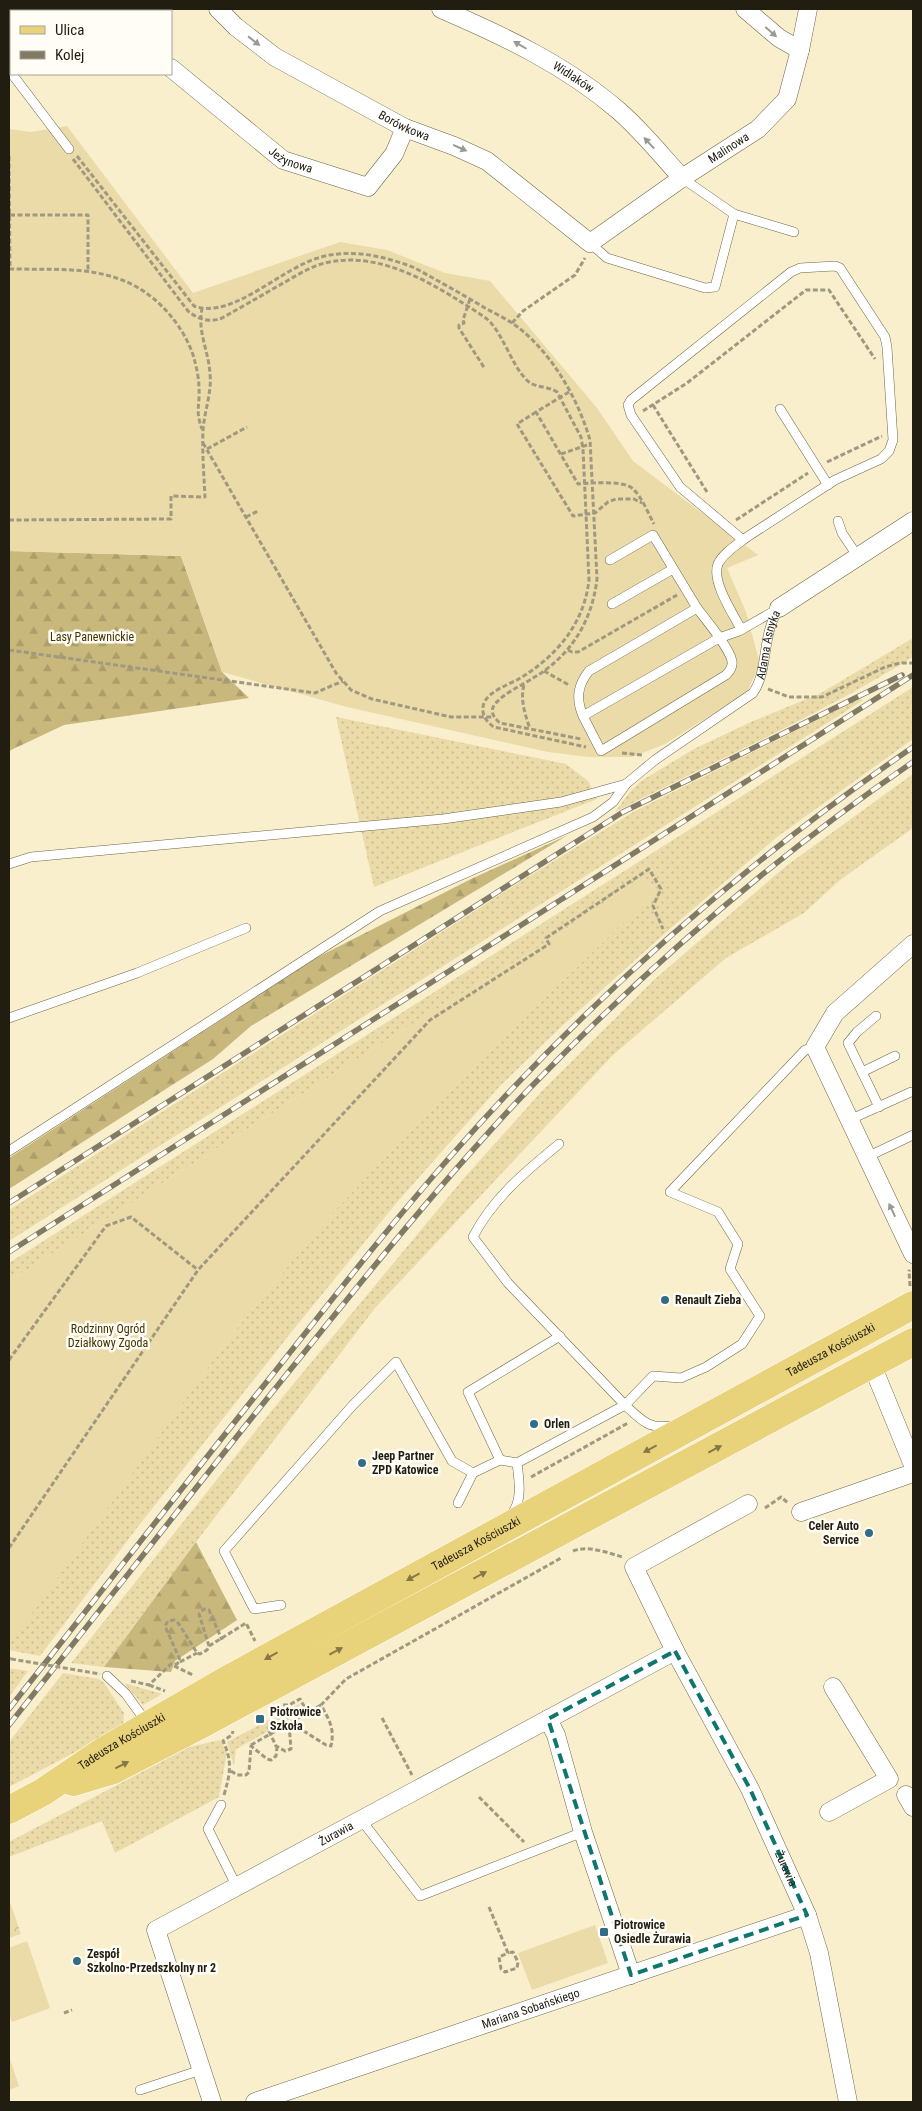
<svg xmlns="http://www.w3.org/2000/svg" width="922" height="2111" viewBox="0 0 922 2111" font-family="'Roboto Condensed',sans-serif">
  <style>
    .grass { fill: url(#grass-dots) }
    .forest { fill: url(#forest-firs) }
    .park { fill: url(#park-crowns) }
    .garden { fill: #eadba8 }
    .lines { fill: none; stroke-linecap: round; stroke-linejoin: round }
    .lane-casing { stroke: #6e6547; stroke-width: 10 }
    .street-casing { stroke: #6e6547; stroke-width: 19 }
    .primary-casing { stroke: #fff; stroke-width: 29 }
    .path { stroke: #a09980; stroke-width: 3; stroke-dasharray: 5 2.5; stroke-linecap: butt }
    .lane { stroke: #fff; stroke-width: 9 }
    .street { stroke: #fff; stroke-width: 18 }
    .primary { stroke: #e9d37a; stroke-width: 28 }
    .rail-casing { stroke: #817a65; stroke-width: 5.5 }
    .rail { stroke: #fffdf6; stroke-width: 4; stroke-dasharray: 11; stroke-linecap: butt }
    .path-bridge { stroke: #a09980; stroke-width: 3; stroke-dasharray: 5 2.5; stroke-linecap: butt }
    .oneway { fill: #9b9994 }
    .oneway2 { fill: #857846 }
    .marked { fill: none; stroke: #0f766e; stroke-width: 4; stroke-dasharray: 10 6; stroke-linejoin: round }
    .poi-dot { fill: #336c85; stroke: #fffdf6; stroke-width: 2 }
    .labels { text-anchor: middle; stroke-width: 5; stroke-linejoin: round; paint-order: stroke }
    .street-label { font-size: 12px; fill: #211d11; stroke: #fffdf6 }
    .park-label { font-size: 12px; fill: #413402; stroke: #fffdf6 }
    .poi-label { font-size: 12px; font-weight: bold; fill: #211d11; stroke: #fffdf6; text-anchor: start }
  </style>
  <defs>
    <pattern id="grass-dots" width="8" height="8" patternUnits="userSpaceOnUse" patternTransform="scale(1.25)"><rect width="8" height="8" fill="#eadba8"/><path d="M2 2h.1M6 6h.1" fill="none" stroke="#c8bc90" stroke-width="1.8" stroke-linecap="round"/></pattern>
    <pattern id="forest-firs" width="22" height="20" patternUnits="userSpaceOnUse" patternTransform="scale(1.25)"><rect width="22" height="20" fill="#c9b87c"/><path d="M5 1l3.5 6h-7zM16 11l3.5 6h-7z" fill="#ac9e6a"/></pattern>
    <pattern id="park-crowns" width="20" height="18" patternUnits="userSpaceOnUse" patternTransform="scale(1.25)"><rect width="20" height="18" fill="#eadba8"/><path d="M2 6a3 3 0 1 1 6 0M12 15a3 3 0 1 1 6 0" fill="none" stroke="#c8bc90"/></pattern>
  </defs>
  <rect width="100%" height="100%" fill="#f9efcd"/>
  <path class="grass" d="M913,638V657C818,716 715,761 615,812L629,793L641,781L694,749L751,722L821,693Z
    M913,687V739L777,837L672,927L563,1025L499,1087L398,1201L289,1335L140,1524L40,1656L9,1650V1641H12L229,1338L327,1219L409,1132L494,1047L656,891L642,877L549,941L401,1031L9,1281V1263Z
    M861,698L862,701L9,1241V1210L523,880L635,811Z
    M336,717L566,764L588,781L597,799L374,887Z
    M913,774V828L840,880L804,913L726,958L613,1055L375,1308L196,1542L104,1667L71,1663L281,1399L464,1178L542,1091L655,979L786,866Z
    M9,1668L28,1671L9,1697Z
    M63,1673L99,1679L104,1683L124,1713L123,1727L9,1787V1742Z
    M124,1683L162,1694L143,1705Z
    M299,1704L303,1712L236,1749L234,1766L227,1742Z
    M220,1740L227,1752L219,1797L115,1853L102,1821L9,1857V1842L189,1747Z"/>
  <path class="forest" d="M9,551L181,556L222,672L249,698L64,725L9,751Z
    M568,835L251,1026L213,1059L9,1189V1158L316,958L471,879Z
    M196,1542L237,1620L175,1661L171,1672L104,1667Z"/>
  <path class="park" d="M9,1899L21,1934L9,1938Z"/>
  <path class="garden" d="M67,126L193,293L340,242L387,250L445,273L490,281L597,408L633,461L758,555L727,568L746,612L760,664L747,692L665,744L632,757H588L548,752L347,707L222,672L181,556L9,551V129L31,132Z
    M642,877L656,891L494,1047L409,1132L327,1219L229,1338L12,1642L9,1641V1281L401,1031L549,941Z
    M595,1925L608,1963L532,1990L518,1953Z
    M27,1941L50,2008L12,2022L9,2014V1948Z
    M9,2056L19,2086L9,2090Z"/>
  <g class="lines">
    <defs>
      <g id="lane">
        <path d="M12,74L69,149"/>
        <path d="M682,178L734,214L794,232"/>
        <path d="M590,243L607,258L705,288L715,287L734,214"/>
        <path d="M780,409L828,485"/>
        <path d="M838,521L842,533L858,557"/>
        <path d="M610,560L653,535L697,608"/>
        <path d="M612,604L673,569"/>
        <path d="M741,629C733,614 711,581 718,564C723,553 738,544 747,537L835,480L881,459L889,451L893,440L887,347L885,337L840,268L835,266L800,268L791,272L631,400L628,405L631,415L680,487L743,540"/>
        <path d="M583,716C576,699 577,686 589,671L697,608C706,620 729,647 732,661C733,667 730,671 726,675L601,751L583,716L719,638L739,631L776,610"/>
        <path d="M9,864L31,857L443,819L561,802L626,784"/>
        <path d="M876,1016L857,1032L848,1043L879,1107"/>
        <path d="M9,1018L137,973L246,928"/>
        <path d="M862,1072L895,1056"/>
        <path d="M849,1120L911,1092"/>
        <path d="M559,1144C526,1171 493,1198 473,1237L508,1283L625,1405C641,1420 648,1429 671,1426"/>
        <path id="s1" d="M9,1151L380,911L593,817L613,802L626,784L655,760L753,693C769,670 761,636 779,608"/>
        <path d="M867,1157L913,1135"/>
        <path d="M560,1336L468,1392L500,1460L517,1463L625,1405L653,1376L681,1378L706,1367L742,1344L760,1316L730,1269L738,1244L718,1212L670,1192L805,1050L815,1047"/>
        <path d="M458,1503L473,1473L500,1460"/>
        <path d="M511,1515C523,1501 519,1480 517,1463"/>
        <path d="M281,1605L254,1609L224,1551L352,1406L396,1362L452,1461L473,1473"/>
        <path d="M107,1676L126,1694L147,1723"/>
        <path d="M221,1805L208,1829L237,1887"/>
        <path d="M362,1821L420,1896L583,1832"/>
        <path d="M140,2090L201,2070"/>
      </g>
      <g id="street">
        <path d="M104,9L107,11"/>
        <path id="s2" d="M218,9L236,27L275,57L405,128L454,146L487,161L590,243L682,178L758,129L787,99L800,50L808,9"/>
        <path id="s3" d="M441,9C504,36 567,66 619,111C642,131 662,156 682,178"/>
        <path d="M745,9L779,38L800,50"/>
        <path d="M34,11L38,9"/>
        <path d="M9,27L11,26"/>
        <path id="s4" d="M171,68L283,160L368,187L394,154L405,128"/>
        <path d="M779,608L913,521"/>
        <path d="M913,944L835,1013L815,1047L913,1254"/>
        <path d="M872,1365L913,1465"/>
        <path id="s5" d="M748,1504L634,1567L675,1651L750,1789L807,1915L819,1953L848,2102"/>
        <path d="M801,1512L913,1473"/>
        <path d="M548,1719L556,1735L583,1832L631,1975"/>
        <path d="M906,1795L913,1807"/>
        <path d="M829,1812L889,1779L833,1687"/>
        <path id="s6" d="M212,2102L156,1930C330,1838 501,1743 675,1651"/>
        <path id="s7" d="M255,2102L807,1915"/>
      </g>
      <g id="primary">
        <path d="M73,1782L113,1770L200,1725L913,1342"/>
        <path id="s8" d="M9,1810L43,1792L102,1752L234,1676L913,1305"/>
      </g>
    </defs>
    <use href="#lane" class="lane-casing"/>
    <use href="#street" class="street-casing"/>
    <use href="#primary" class="primary-casing"/>
    <path class="path" d="M9,156L10,269
      M77,156L194,306C232,320 280,269 318,258C349,248 385,256 415,268C438,281 462,294 485,308C496,314 509,320 519,328C553,355 578,399 590,440L597,579C592,621 571,656 533,678C521,686 504,693 495,704C489,711 494,718 500,723L581,739
      M73,159L188,311C198,319 209,323 222,318C240,308 259,297 278,286C291,279 304,270 318,265C368,249 418,275 458,300C467,306 478,312 487,319C504,334 512,368 529,382C537,388 548,386 557,392L581,437L583,449L589,580C584,625 555,658 517,680C507,685 491,691 485,701C479,712 486,722 494,727L586,747
      M10,215H88V270
      M9,269C71,270 126,263 170,315C181,328 191,345 195,362C197,370 199,380 199,388C200,406 195,411 202,429
      M470,299L463,320L464,323L459,325V328L485,369
      M512,323L523,311L575,275L585,258
      M569,392L536,412L578,484C592,483 624,480 633,489C642,497 648,513 654,524
      M653,405L707,492
      M643,411L687,383L806,290H829L875,359
      M536,412L517,424L573,516L595,513L608,502L616,499H634L642,503
      M203,443L336,673L351,690L372,699L451,717H493
      M207,449L247,427
      M561,454L590,444
      M827,462L882,436
      M246,517L258,511
      M9,520L171,519V496L205,497C204,475 202,453 203,431C204,412 212,393 210,374C209,352 197,331 202,309
      M736,520L808,473
      M9,650L315,693L343,681
      M568,650L572,652H578L677,595
      M544,671L569,685
      M524,685C520,700 525,714 530,729
      M768,689L789,697H822L885,667L900,663H913
      M622,753L643,755
      M910,1286L909,1271L910,1270
      M9,1360L106,1226L131,1217L198,1270
      M531,1477L628,1423
      M765,1508L781,1497L788,1503
      M9,1548L198,1270L430,1020L549,944L546,938L649,869L661,889L653,906L663,929
      M573,1551C590,1545 607,1553 623,1557
      M209,1646L246,1623L255,1641
      M9,1658L11,1659
      M180,1662L197,1653
      M174,1666L193,1675
      M131,1681L149,1685L171,1664H177L180,1660L165,1626L168,1621L174,1620L179,1624L197,1653L200,1654L207,1650L209,1646L199,1614L204,1609L209,1610L222,1640
      M149,1685L165,1691
      M283,1705H289L300,1699L308,1713
      M382,1718L412,1775
      M269,1731L276,1746L285,1751L291,1749L289,1724L291,1723L326,1745L331,1746C335,1728 329,1720 321,1705L346,1679L561,1558
      M251,1745L321,1705
      M231,1771L237,1775H246L249,1772L251,1746L267,1759L271,1760L276,1756L277,1747
      M224,1795C230,1774 233,1762 223,1741L232,1735L233,1731
      M479,1797L524,1842
      M489,1907L508,1953L499,1957L501,1969L505,1972L517,1968L518,1962L513,1952L508,1953
      M64,2013L72,2010"/>
    <use href="#lane" class="lane"/>
    <use href="#street" class="street"/>
    <use href="#primary" class="primary"/>
    <defs>
      <path id="rail" d="M9,1203L623,812L902,675
        M9,1252L913,675
        M9,1709C97,1597 184,1485 273,1374C331,1301 388,1227 450,1157C586,1002 743,864 913,747
        M9,1725C106,1603 201,1480 299,1359C373,1267 447,1175 528,1090C645,969 774,857 913,762"/>
    </defs>
    <use href="#rail" class="rail-casing"/>
    <use href="#rail" class="rail"/>
    <path class="path-bridge" d="M11,1659L100,1674"/>
  </g>
  <defs><path id="oneway-solid" d="M-6-.8H1V-3.2L6.5 0L1 3.2V.8H-6Z" transform="scale(1.25)"/></defs>
  <g class="oneway">
    <use href="#oneway-solid" transform="translate(771 32) rotate(41)"/>
    <use href="#oneway-solid" transform="translate(254 41) rotate(38)"/>
    <use href="#oneway-solid" transform="translate(520 45) rotate(-150)"/>
    <use href="#oneway-solid" transform="translate(649 143) rotate(-133)"/>
    <use href="#oneway-solid" transform="translate(460 148) rotate(24)"/>
    <use href="#oneway-solid" transform="translate(892 1210) rotate(-115)"/>
  </g>
  <g class="oneway2">
    <use href="#oneway-solid" transform="translate(650 1449) rotate(152)"/>
    <use href="#oneway-solid" transform="translate(715 1449) rotate(-28)"/>
    <use href="#oneway-solid" transform="translate(480 1575) rotate(-28)"/>
    <use href="#oneway-solid" transform="translate(413 1577) rotate(151)"/>
    <use href="#oneway-solid" transform="translate(336 1651) rotate(-28)"/>
    <use href="#oneway-solid" transform="translate(271 1656) rotate(151)"/>
    <use href="#oneway-solid" transform="translate(122 1765) rotate(-27)"/>
  </g>
  <path class="marked" d="M675,1651L750,1789L807,1915L631,1975L548,1719Z"/>
  <g class="poi-dot">
    <circle cx="665" cy="1300" r="5"/>
    <circle cx="534" cy="1424" r="5"/>
    <circle cx="362" cy="1463" r="5"/>
    <circle cx="869" cy="1533" r="5"/>
    <rect x="255" y="1714" width="10" height="10" rx="2.5"/>
    <rect x="599" y="1927" width="10" height="10" rx="2.5"/>
    <circle cx="77" cy="1961" r="5"/>
  </g>
  <g class="labels">
    <g class="street-label">
      <text dy="4" stroke="none"><textPath href="#s3" startOffset="149">Widłaków</textPath></text>
      <text dy="4" stroke="none"><textPath href="#s2" startOffset="221">Borówkowa</textPath></text>
      <text dy="4" stroke="none"><textPath href="#s2" startOffset="611">Malinowa</textPath></text>
      <text dy="4" stroke="none"><textPath href="#s4" startOffset="152">Jeżynowa</textPath></text>
      <text dy="4" stroke="none"><textPath href="#s1" startOffset="929">Adama Asnyka</textPath></text>
      <text dy="4" stroke="none"><textPath href="#s8" startOffset="942">Tadeusza Kościuszki</textPath></text>
      <text dy="4" stroke="none"><textPath href="#s8" startOffset="538">Tadeusza Kościuszki</textPath></text>
      <text dy="4" stroke="none"><textPath href="#s8" startOffset="132">Tadeusza Kościuszki</textPath></text>
      <text dy="4" stroke="none"><textPath href="#s6" startOffset="385">Żurawia</textPath></text>
      <text dy="4" stroke="none"><textPath href="#s5" startOffset="468">Żurawia</textPath></text>
      <text dy="4" stroke="none"><textPath href="#s7" startOffset="291">Mariana Sobańskiego</textPath></text>
    </g>
    <g class="park-label">
      <text x="92" y="641">Lasy Panewnickie</text>
      <text x="108" y="1333">Rodzinny Ogród<tspan x="108" dy="14">Działkowy Zgoda</tspan></text>
    </g>
    <g class="poi-label">
      <text x="675" y="1304">Renault Zieba</text>
      <text x="544" y="1428">Orlen</text>
      <text x="372" y="1460">Jeep Partner<tspan x="372" dy="14">ZPD Katowice</tspan></text>
      <text x="859" y="1530" text-anchor="end">Celer Auto<tspan x="859" dy="14">Service</tspan></text>
      <text x="270" y="1716">Piotrowice<tspan x="270" dy="14">Szkoła</tspan></text>
      <text x="614" y="1929">Piotrowice<tspan x="614" dy="14">Osiedle Żurawia</tspan></text>
      <text x="87" y="1958">Zespół<tspan x="87" dy="14">Szkolno-Przedszkolny nr 2</tspan></text>
    </g>
  </g>
  <rect width="922" height="2111" fill="none" stroke="#211d11" stroke-width="20"/>
  <rect x="10" y="10" width="162" height="65" fill="#fffdf6" stroke="#a6a39a"/>
  <rect x="20" y="26" width="25" height="8" fill="#e9d37a" stroke="#a6a39a"/>
  <text x="55" y="35" font-size="15" fill="#211d11">Ulica</text>
  <rect x="20" y="51" width="25" height="8" fill="#817a65" stroke="#a6a39a"/>
  <text x="55" y="60" font-size="15" fill="#211d11">Kolej</text>
</svg>
